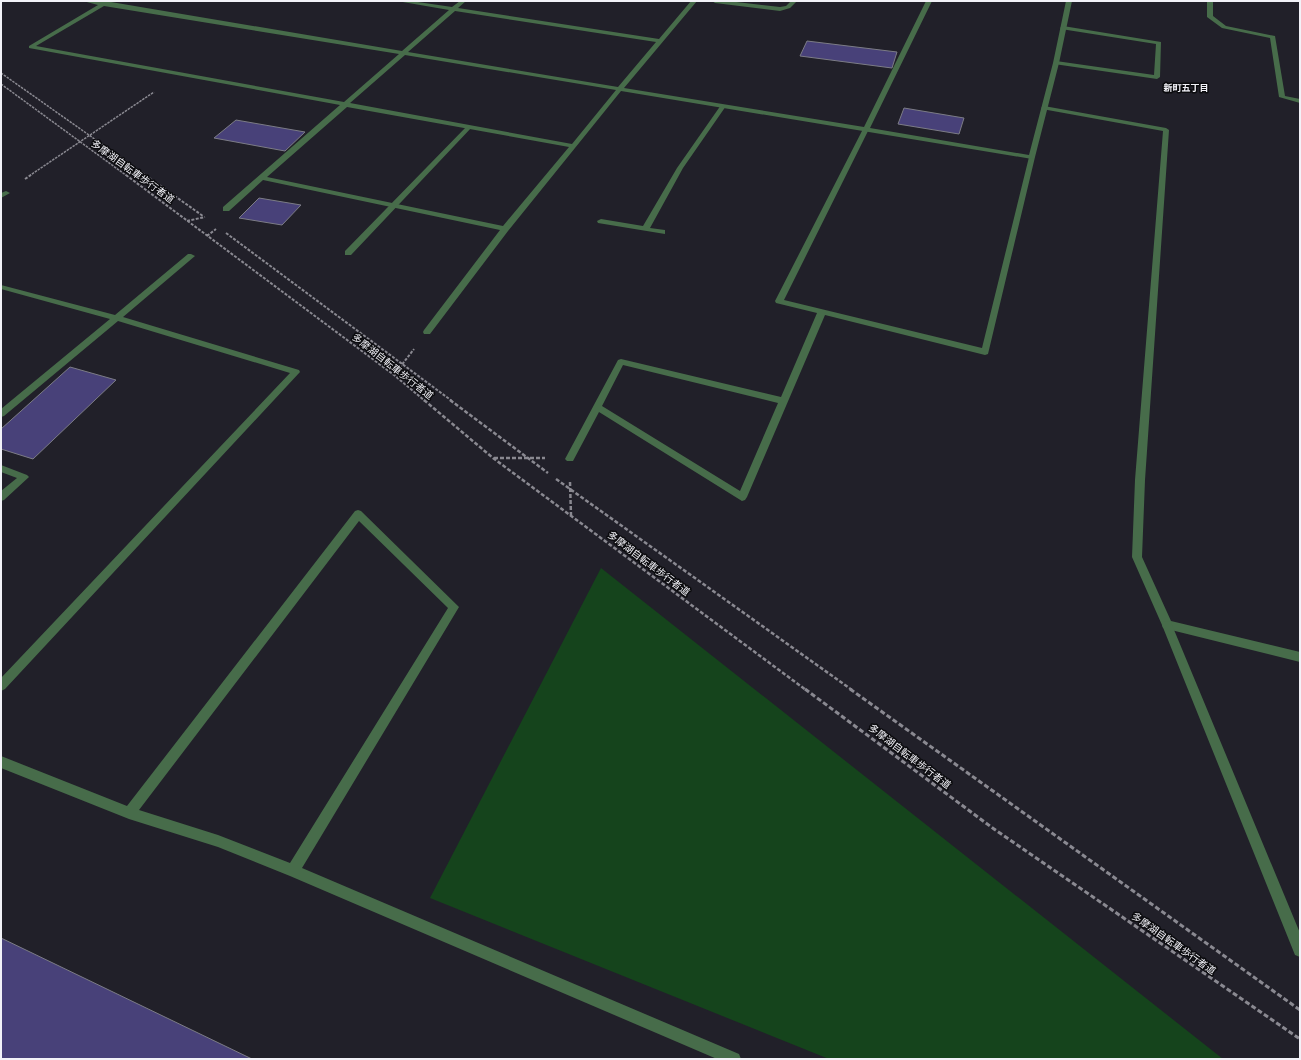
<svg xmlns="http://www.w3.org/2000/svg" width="1301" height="1060" viewBox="0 0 1301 1060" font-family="Georgia,'Noto Sans JP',serif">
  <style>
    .green { fill: #15441c }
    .building { fill: #484179; stroke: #7c7c86 }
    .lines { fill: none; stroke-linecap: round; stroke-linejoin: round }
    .path-far3 { stroke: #8a8991; stroke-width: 1.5; stroke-dasharray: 2.5 1; stroke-linecap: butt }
    .path-far2 { stroke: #8a8991; stroke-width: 2; stroke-dasharray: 3 1.5; stroke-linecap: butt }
    .path-far1 { stroke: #8a8991; stroke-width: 2.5; stroke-dasharray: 4 2; stroke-linecap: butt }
    .path { stroke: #8a8991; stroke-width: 3; stroke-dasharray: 5 2.5; stroke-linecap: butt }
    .service { fill: #476c4a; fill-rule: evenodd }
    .minor { fill: #476c4a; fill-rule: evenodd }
    .labels { text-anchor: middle; stroke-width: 3; stroke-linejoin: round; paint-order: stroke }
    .far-neighbourhood-label { font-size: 9px; font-weight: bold; fill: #f2f2f8; stroke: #0b0b0e }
    .street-label { font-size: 10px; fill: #f2f2f8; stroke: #0b0b0e }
  </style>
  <rect width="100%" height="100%" fill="#212029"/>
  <path class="green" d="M601,568L1223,1059H829L430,898Z"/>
  <path class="building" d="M807,41L897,52L892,68L800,56Z
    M904,108L964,118L959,134L898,124Z
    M236,120L305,132L285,151L214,138Z
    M259,198L301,205L282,225L239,218Z
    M70,367L116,380L33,459L1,449V429Z
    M1,938L252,1059H1Z"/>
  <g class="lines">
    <path class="path-far3" d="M1,73L147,176
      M1,84L127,176
      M29,176L154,92"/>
    <path class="path-far2" d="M126,175L394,375L425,401
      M145,175L203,216
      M25,179L31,175
      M187,221L205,217
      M226,233L452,401
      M207,236L216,229
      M394,375L414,349"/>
    <path class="path-far1" d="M424,400L493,458L806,690
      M450,400L548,473
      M494,458H545
      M556,479L852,690
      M570,482L571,515"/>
    <path class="path" d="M805,689L994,829L1300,1039
      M850,689L1300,1010"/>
    <path class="service" d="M1063,26L1161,42L1160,77L1157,79L1054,64V62L1056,61L1154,75L1156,44L1061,29L1060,28Z
      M721,105L726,106L683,168L650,228L665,230V234L598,223L597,221L601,219L643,226L677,168Z
      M1044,106L1166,128L1169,130L1145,480L1142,557L1171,621L1300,652V662L1167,629L1163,628L1162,625L1132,557L1135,480L1163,131L1042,109L1041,108Z
      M467,126L472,127L351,255H345V251Z
      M866,127L869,129L784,300L982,348L1029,157L1034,156L1035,157L988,354L985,355L825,315L747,497L745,500L742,501L599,412L573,461H567L565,459L618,360L621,359L781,397L817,313L776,303L775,301L863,129ZM623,365L778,403L740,491L602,406Z"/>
    <path class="minor" d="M83,1H105L402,51L449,10L397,1H411L452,7L460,1H466L458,8L659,39L691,1H697L624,88L864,127L926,1H932L870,128L1029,155L1053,63L1066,1H1072L1059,63L1035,157L1032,159L621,91L508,231L430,334H424L423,332L424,330L500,230L263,180L229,211H223V207L340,105L29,48V46L98,5ZM104,6L399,54L344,102L36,46ZM455,11L656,42L618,87L408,52ZM405,55L616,90L572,144L350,103ZM347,107L569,147L503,226L267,177Z
      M712,1H728L780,7L786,6L791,1H797L790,8L780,11L715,3Z
      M1207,1H1213V16L1226,26L1275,36L1285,96L1300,99V103L1279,97L1270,38L1222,28L1207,17Z
      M6,191L10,193L1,198V193Z
      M188,254H191L195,256L123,317L299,370L300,372L5,689L1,691V678L290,373L118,321L4,416L1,417V409L110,319L1,289V285L115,315Z
      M1,465L27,475L29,477L4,500L1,501V491L17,478L1,472Z
      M358,510L361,511L459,607L302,868L739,1054L741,1059H717L290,876L218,847L129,819L1,768V756L127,806L355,511ZM359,521L448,608L290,863L218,835L139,810Z
      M1167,621L1171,622L1172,625L1300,933V957L1295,955L1162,625L1163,622Z"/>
  </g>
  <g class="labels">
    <g class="far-neighbourhood-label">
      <text x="1186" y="91">新町五丁目</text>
    </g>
    <g class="street-label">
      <text transform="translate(133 171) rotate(36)" y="4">多摩湖自転車歩行者道</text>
      <text transform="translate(393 366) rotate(38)" y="4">多摩湖自転車歩行者道</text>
      <text transform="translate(649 563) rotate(37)" y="4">多摩湖自転車歩行者道</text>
      <text transform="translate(910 756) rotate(37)" y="4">多摩湖自転車歩行者道</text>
      <text transform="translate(1174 943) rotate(35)" y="4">多摩湖自転車歩行者道</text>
    </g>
  </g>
  <rect width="1301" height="1060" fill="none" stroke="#f2f2f8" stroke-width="4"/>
</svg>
